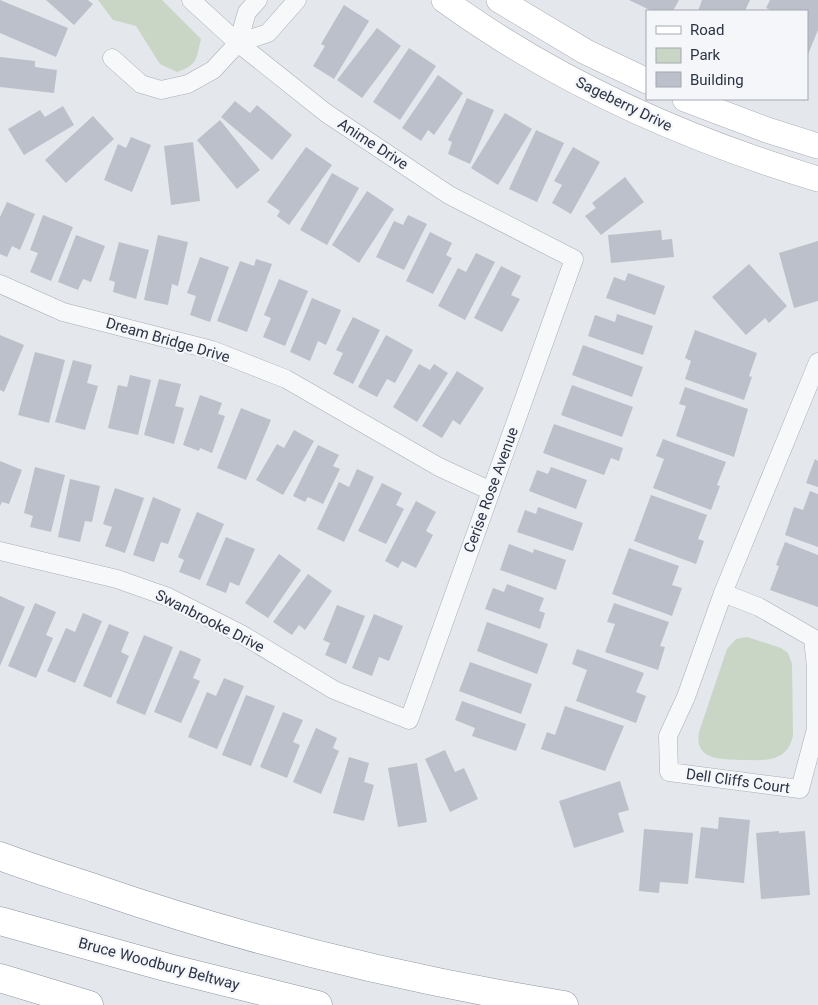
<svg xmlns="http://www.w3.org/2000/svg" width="818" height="1005" viewBox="0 0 818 1005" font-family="Roboto,sans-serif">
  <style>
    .green { fill: #c9d6c5 }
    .building { fill: #bbc0ca }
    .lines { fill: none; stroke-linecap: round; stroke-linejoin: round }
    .street-casing { stroke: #a9aeb7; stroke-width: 19 }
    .secondary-casing { stroke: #a9aeb7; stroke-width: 26 }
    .highway-casing { stroke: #8b94a3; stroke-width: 29 }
    .street { stroke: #f7f8fa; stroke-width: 18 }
    .secondary { stroke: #fff; stroke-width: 25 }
    .highway { stroke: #fff; stroke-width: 28 }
    .labels { text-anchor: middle; stroke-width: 4.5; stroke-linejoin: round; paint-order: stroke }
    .street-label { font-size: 15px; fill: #2b3445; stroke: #f4f6f9 }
  </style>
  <rect width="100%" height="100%" fill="#e4e7ec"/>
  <path class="green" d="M98,0H162L201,39C196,59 198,65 177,72L160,64L136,26L113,20Z
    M747,637L781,648L788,653L792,664L793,735C788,764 762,760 739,760C720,759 694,760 699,732L727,649L736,639Z"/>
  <path class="building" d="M0,0L68,28L56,57L0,33Z
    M46,0H88L93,4L74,25Z
    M629,0H679L673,11H652Z
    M702,0H750L745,11H698Z
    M770,0H818V30L807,57V11H773L766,8Z
    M344,5L369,21L334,79L313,66L325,46L321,44Z
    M377,28L401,46L362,98L337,80Z
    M409,48L436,66L400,120L373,102Z
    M0,57L35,61V67L57,70L54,93L0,87Z
    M438,75L463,93L434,135L428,130L421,141L402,128Z
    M467,98L494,110L470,164L448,154L452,142L448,140Z
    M235,101L250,113L257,105L292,135L272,160L221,117Z
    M63,106L74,125L24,155L8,129L40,110L45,117Z
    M505,113L532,129L498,185L471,168Z
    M93,116L114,139L66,183L45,160Z
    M220,120L260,170L237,189L197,140Z
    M536,130L564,143L537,202L509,189Z
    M131,137L151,145L132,192L104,180L118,144L126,148Z
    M193,142L200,201L171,205L164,146Z
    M306,147L332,165L289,225L277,216L280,211L267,202Z
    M573,147L600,162L571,214L552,203L562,185L554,181Z
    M332,173L359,188L327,245L300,230Z
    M625,177L644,202L601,235L585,216L596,208L592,203Z
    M367,191L394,209L359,263L332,245Z
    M7,202L35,214L20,250L12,246L7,257L0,254V217Z
    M43,215L73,227L51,281L30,272L38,253L30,250Z
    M408,215L427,224L404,270L376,257L394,221L403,225Z
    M661,230L662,240L672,239L674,257L611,263L608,235Z
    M430,232L452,243L446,255L452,258L433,294L406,281Z
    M76,235L105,246L91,282L83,279L78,290L58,282Z
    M158,235L188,242L178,286L172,284L168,305L144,300Z
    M818,241V301L794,308L779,253Z
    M119,242L149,250L136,299L113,292L115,282L109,280Z
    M476,253L495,262L465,320L438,306L458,268L466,272Z
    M200,257L229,267L210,322L190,315L196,296L187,293Z
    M256,259L272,264L247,332L217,321L240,261L254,266Z
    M749,264L787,306L769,323L765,318L746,335L712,297Z
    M501,266L521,276L511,295L520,299L502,332L474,318Z
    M628,273L665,286L655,315L606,298L614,277L625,281Z
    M279,279L308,291L285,346L263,337L271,318L264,315Z
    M312,298L341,310L326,345L318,341L310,361L290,352Z
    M617,314L653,326L643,355L588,336L595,315L615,322Z
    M353,317L380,330L353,384L333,374L343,353L336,350Z
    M695,330L757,353L749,376L752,377L744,400L685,379L691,361L685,358Z
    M0,335L24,345L4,392L0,390Z
    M386,335L413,350L395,383L387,379L377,397L358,387Z
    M583,345L643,367L632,397L572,375Z
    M35,352L65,360L49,423L18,415Z
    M73,360L92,365L87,383L98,386L85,430L55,422Z
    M419,364L430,370L434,364L448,373L417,422L393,407Z
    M457,371L484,388L460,425L453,420L442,438L422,426Z
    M130,375L151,380L138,435L108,428L118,385L127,387Z
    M159,379L181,384L175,406L184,408L174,444L144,435Z
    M572,385L633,407L622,437L561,415Z
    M685,387L748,409L734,457L676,436L686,406L679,404Z
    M200,395L222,403L218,414L225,416L212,453L200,448L199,451L183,445Z
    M241,408L271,420L246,480L217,468Z
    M554,424L623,448L619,461L611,458L604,475L543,453Z
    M294,430L314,441L283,495L256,480L277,444L284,448Z
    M663,439L726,462L717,485L720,486L711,510L653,488L664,459L656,456Z
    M318,445L339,455L333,466L340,469L323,504L308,497L305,502L293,496Z
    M815,459L818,461V487L806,483Z
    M0,461L22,470L9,504L2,502L0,506Z
    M35,467L65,475L51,532L30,527L33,516L24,513Z
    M551,467L587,480L576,509L529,491L537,470L548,474Z
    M357,469L374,477L344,542L317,529L339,482L349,487Z
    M70,479L100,486L92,522L85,521L80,542L58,537Z
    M382,483L402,493L396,505L404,509L386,544L358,531Z
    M115,488L144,498L125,553L105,546L112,527L103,524Z
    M810,491L818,494V547L785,535L794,507L803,510Z
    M651,495L707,515L698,539L704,541L696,564L634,541Z
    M153,497L181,509L168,544L161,542L154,562L133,555Z
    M416,501L436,512L426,531L433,535L416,568L402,561L398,568L385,561Z
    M538,507L583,523L573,551L517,532L525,510L536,514Z
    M197,512L224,524L200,580L179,572L184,560L178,557Z
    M226,537L255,549L239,586L230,582L226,593L206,585Z
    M785,542L818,555V607L770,590L779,566L776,565Z
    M509,544L533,553L534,549L566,560L556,590L500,570Z
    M629,548L679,566L672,585L682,588L672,616L612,594Z
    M279,554L301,570L268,618L245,603Z
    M308,574L332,591L305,630L299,625L292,635L273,622Z
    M507,584L544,598L539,611L545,613L540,629L485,609L493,588L504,592Z
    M0,596L25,607L0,666Z
    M35,603L56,612L46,635L53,638L36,678L8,666Z
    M614,603L669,622L660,646L665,647L658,670L605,652L615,624L607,622Z
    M337,605L365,616L346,664L325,655L330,643L323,640Z
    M83,613L102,621L75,683L47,671L66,628L75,632Z
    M374,614L403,626L389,661L379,657L372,676L352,668Z
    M487,622L548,644L537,674L477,651Z
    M109,624L129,632L121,652L129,656L111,698L83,686Z
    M144,635L173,647L145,715L116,703Z
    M577,649L644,673L636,692L646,696L636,723L576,701L587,670L572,664Z
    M180,650L201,659L193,678L200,681L181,723L154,712Z
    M470,662L532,684L521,714L459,691Z
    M224,678L244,686L217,749L188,737L207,692L216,696Z
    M246,695L275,706L251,766L222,755Z
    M462,701L526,724L516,751L472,736L475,728L455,720Z
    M565,706L624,726L605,771L541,749L547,732L555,735Z
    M283,712L303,720L293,742L300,745L287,778L260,767Z
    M316,728L337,738L333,748L339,751L321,794L293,782Z
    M445,750L455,772L464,768L478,799L450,812L425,759Z
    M349,757L369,763L364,782L374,785L364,821L333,813Z
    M417,763L427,822L398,827L388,768Z
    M620,781L629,810L618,813L624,832L574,848L559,801Z
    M719,817L750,820L744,883L695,878L701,827L718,829Z
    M644,829L693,833L688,884L660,882L659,893L639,891Z
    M779,831V833L805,831L810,895L761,899L756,833Z"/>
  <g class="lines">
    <defs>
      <path id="street" d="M238,43L268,33L297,0
        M112,58L141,84L161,90L188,84L213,70L238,43L247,12L258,0
        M0,284L63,312L212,350L286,379L439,467L491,491
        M0,551L117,579L168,597L241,634L334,690L409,720L574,259L449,195L326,113L238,43L191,0
        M723,593L759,607L813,638L816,667V729L800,789L669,772L668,736L686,697Z
        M723,593L818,362"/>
      <path id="secondary" d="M444,0C557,82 685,139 818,179
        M499,0L586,52L647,81
        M685,99L767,130L818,146"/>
      <path id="highway" d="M0,856C32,868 64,878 97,889C248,941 406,980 564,1005
        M0,921L169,968L318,1005
        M0,978L89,1005"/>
    </defs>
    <use href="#street" class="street-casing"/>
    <use href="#secondary" class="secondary-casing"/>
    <use href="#highway" class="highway-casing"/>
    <use href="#street" class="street"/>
    <use href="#secondary" class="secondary"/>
    <use href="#highway" class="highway"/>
  </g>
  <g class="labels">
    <g class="street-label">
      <text transform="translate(624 104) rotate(26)" y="5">Sageberry Drive</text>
      <text transform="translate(373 144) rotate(33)" y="5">Anime Drive</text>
      <text transform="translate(168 340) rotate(16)" y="5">Dream Bridge Drive</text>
      <text transform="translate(491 490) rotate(-70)" y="5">Cerise Rose Avenue</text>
      <text transform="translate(210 621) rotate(27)" y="5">Swanbrooke Drive</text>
      <text transform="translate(738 781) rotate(8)" y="5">Dell Cliffs Court</text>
      <text transform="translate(159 964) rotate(15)" y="5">Bruce Woodbury Beltway</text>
    </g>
  </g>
  <rect x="646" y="10" width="162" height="90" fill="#f4f6f9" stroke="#a4a8b1"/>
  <rect x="656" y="26" width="25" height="8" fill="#ffffff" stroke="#a4a8b1"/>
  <text x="690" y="35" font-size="15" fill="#2b3445">Road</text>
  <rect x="656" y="48" width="25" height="15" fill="#c9d6c5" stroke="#a4a8b1"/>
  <text x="690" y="60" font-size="15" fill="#2b3445">Park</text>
  <rect x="656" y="72" width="25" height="15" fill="#bbc0ca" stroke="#a4a8b1"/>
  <text x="690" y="85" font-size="15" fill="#2b3445">Building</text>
</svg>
